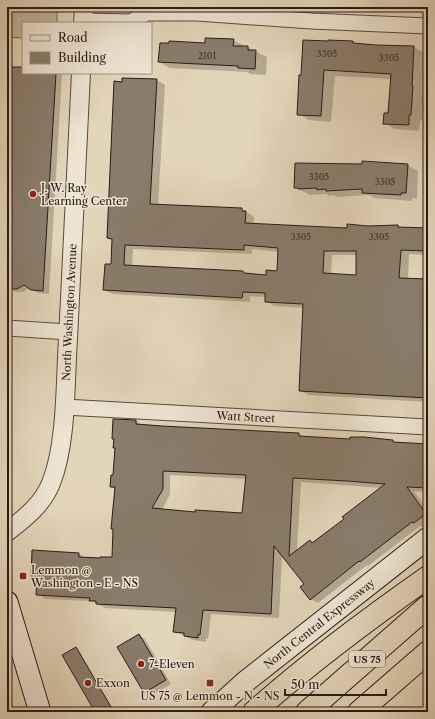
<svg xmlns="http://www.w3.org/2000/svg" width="435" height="719" viewBox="0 0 435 719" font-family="'Libre Caslon Text',serif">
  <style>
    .green { fill: #c3b59e; stroke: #76685a }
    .shadow { fill: #0003; fill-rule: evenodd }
    .building { fill: #897c6b; stroke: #281b16; fill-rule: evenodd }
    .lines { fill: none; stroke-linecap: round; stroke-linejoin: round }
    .minor-casing { stroke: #574a3f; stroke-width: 17 }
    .tertiary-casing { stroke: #574a3f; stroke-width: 20 }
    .secondary-casing { stroke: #281b16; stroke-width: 23 }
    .motorway-casing { stroke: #281b16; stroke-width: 24 }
    .minor { stroke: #ede4d2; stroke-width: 15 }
    .tertiary { stroke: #ede4d2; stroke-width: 18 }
    .secondary { stroke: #ede4d2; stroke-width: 21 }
    .motorway { stroke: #e3d5ba; stroke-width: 22 }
    .poi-dot { fill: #8f2418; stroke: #ede4d2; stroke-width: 1.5 }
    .labels { text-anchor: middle; stroke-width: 3; stroke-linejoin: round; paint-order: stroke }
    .number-label { font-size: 9px; fill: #40332b }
    .shield { fill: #ede4d2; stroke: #63574e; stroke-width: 1 }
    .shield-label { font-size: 10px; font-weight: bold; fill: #281b16 }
    .poi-label { font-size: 11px; fill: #281b16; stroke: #ede4d2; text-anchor: start }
    .street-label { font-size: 11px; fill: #281b16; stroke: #ede4d2 }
  </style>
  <rect width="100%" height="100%" fill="#e3d5ba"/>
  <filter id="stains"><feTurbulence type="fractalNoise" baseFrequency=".005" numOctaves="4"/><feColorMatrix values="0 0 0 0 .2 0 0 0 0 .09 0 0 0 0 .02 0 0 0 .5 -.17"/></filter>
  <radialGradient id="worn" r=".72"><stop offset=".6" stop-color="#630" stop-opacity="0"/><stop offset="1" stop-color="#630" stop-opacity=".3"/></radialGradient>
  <path class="green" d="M7,7H57V23H23V38L7,37Z"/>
  <path class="shadow" d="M233,40L267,57L266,75L250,74L247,72L170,68L159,62L206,44Z
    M353,42L358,45L414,47L425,53L422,92L424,93L422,120L420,121L419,131L395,129L384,123L389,114L391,79L335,76L331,122L309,120L298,114L300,76Z
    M23,68V73L62,74L49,294L38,293L30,288L23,292H16L7,287V127Z
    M157,80L165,85L158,205L242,209L254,217L253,225L348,229L368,227L398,226L401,228H428V260L426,258V255L409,254L408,279L428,280V402L308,395L300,390L304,308L274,306L266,301V297L250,296V302L113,294L104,290L112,265L113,241L108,238L123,83ZM133,249L252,254V249L279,252L278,272L267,276L247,274L243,272L132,266ZM332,255H357V276L331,275Z
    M407,165L418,171L417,199L412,198V201L374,198L368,195L337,197L334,195L329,196L326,194L310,195L295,187Z
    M136,421L142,425L299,434L303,437L393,441L396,443L428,444V492L414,491L428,511V523L422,527L420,526L368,566L367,565L318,603L310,599L305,585L282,554L279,618L211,614L208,639L206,638V642L193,640L174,631L176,612L105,608L92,601L45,599L37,594L38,582L32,578L79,554L86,558H112L115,489L111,487L114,476L116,449L114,448L115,439H113ZM170,475L246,479L243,514L196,513L162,510L170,494ZM301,482L383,488L345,519L314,543L310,541L297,551Z
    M139,635L145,639L171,684L151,696L145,692Z
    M76,648L78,649L114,712H96Z"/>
  <path class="building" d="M205,38L234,39L233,46H248V50H256L255,69L238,68V66L158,62L160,43H169V41L205,43Z
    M303,40L328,41V40L353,41V43L376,45L414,46L412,86H413L411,115H409V125L383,124L384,113H388L391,74L324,70L321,116L297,115L299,75H301Z
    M10,67H23V73H56L43,291L31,290L24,285L17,289H7V110Z
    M122,78L157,79L150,204L242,208V211H246L245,223L347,228V224L368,226L398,225V227L428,228V251L401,250L399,278L428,279V398L299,391L303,304L265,302V293L243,292L242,298L103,290L105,264H111L112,239L107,238L114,81L122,82ZM125,245L244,250V245L278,248L277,271L266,270V275L244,273L243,271L124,265ZM324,251H356V275L323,273Z
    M362,161L408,164L406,193H401V195L362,193V189L326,191V189L317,190V188L298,189V188H294L295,163L362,164Z
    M113,419L136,420V424L162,426L299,433V436L350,439V437H364L393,440V442L428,444V488L407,487L426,514L414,523L412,522L360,562L359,561L310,600L300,587L304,584L274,546L271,614L203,610L200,635L198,634V638L184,636V633L173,632L176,608L96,604V601H89L90,598L36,595L37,579H31L32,550L79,553V557L100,558V557H112L113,529H111L115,487H110L111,475H113L115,448H113L114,439H112ZM163,471L246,475L242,513L195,510V512L152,508L163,489ZM293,478L347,481L385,484L342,517L344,519L312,543L310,540L289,556Z
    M139,634L166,680L144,693L117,647Z
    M76,647L114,712H95L62,655Z"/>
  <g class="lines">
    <defs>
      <g id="minor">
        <path d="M83,21L131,22L146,13H197L311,21L428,26"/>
        <path d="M7,328L68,332"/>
        <path id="s1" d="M64,407L428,427"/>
      </g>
      <g id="tertiary">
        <path d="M83,23L84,7"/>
        <path id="s2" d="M7,532C25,518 43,504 51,483C67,444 65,382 68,339C72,250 77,162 81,73"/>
      </g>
      <g id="secondary">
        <path d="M7,602L40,712"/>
        <path id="s3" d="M212,712L245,682L428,538"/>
      </g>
      <path id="motorway" d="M254,712C309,663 368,619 428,577
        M307,712L428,606
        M359,712L428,652"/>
    </defs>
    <use href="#minor" class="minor-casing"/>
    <use href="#tertiary" class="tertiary-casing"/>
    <use href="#secondary" class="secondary-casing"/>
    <use href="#motorway" class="motorway-casing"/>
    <use href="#minor" class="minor"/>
    <use href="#tertiary" class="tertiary"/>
    <use href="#secondary" class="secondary"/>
    <use href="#motorway" class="motorway"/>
  </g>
  <g class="poi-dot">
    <circle cx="33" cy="194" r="4"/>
    <rect x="19" y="572" width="8" height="8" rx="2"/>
    <circle cx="141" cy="664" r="4"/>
    <circle cx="88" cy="683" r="4"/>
    <rect x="206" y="679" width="8" height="8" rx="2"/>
  </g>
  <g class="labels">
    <g class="number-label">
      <text x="327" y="57">3305</text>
      <text x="207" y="59">2101</text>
      <text x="389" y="61">3305</text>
      <text x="319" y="180">3305</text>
      <text x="385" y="185">3305</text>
      <text x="301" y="240">3305</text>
      <text x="379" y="240">3305</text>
    </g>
    <rect class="shield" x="349" y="651" width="36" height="16" rx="3"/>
    <g class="shield-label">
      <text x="367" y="663">US 75</text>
    </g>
    <g class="poi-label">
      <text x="41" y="192">J. W. Ray<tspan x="41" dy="13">Learning Center</tspan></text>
      <text x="31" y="574">Lemmon @<tspan x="31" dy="13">Washington - E - NS</tspan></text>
      <text x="149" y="668">7-Eleven</text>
      <text x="96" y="687">Exxon</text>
      <text x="210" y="700" text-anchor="middle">US 75 @ Lemmon - N - NS</text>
    </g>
    <g class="street-label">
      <text dy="4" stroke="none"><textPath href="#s2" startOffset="239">North Washington Avenue</textPath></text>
      <text dy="4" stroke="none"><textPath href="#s1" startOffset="182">Watt Street</textPath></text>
      <text dy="4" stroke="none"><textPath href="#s3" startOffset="139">North Central Expressway</textPath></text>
    </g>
  </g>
  <rect width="435" height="719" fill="none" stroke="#e3d5ba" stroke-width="24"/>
  <rect x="8" y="8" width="419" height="703" fill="none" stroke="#281b16" stroke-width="2"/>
  <rect x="12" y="12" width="411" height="695" fill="none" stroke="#281b16"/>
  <rect x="22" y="22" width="130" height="52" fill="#ede4d2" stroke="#9e9487"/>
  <rect x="30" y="35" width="20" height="6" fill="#ede4d2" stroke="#9e9487"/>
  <text x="58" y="42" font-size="12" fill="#281b16">Road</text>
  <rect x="30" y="52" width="20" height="12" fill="#897c6b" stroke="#9e9487"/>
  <text x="58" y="62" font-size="12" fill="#281b16">Building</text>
  <path d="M285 689v6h101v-6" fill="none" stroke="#281b16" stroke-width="2"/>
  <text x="291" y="689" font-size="12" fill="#281b16" stroke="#ede4d2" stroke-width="3" paint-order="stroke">50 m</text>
  <rect width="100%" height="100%" filter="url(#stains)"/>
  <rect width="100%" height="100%" fill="url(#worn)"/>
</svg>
